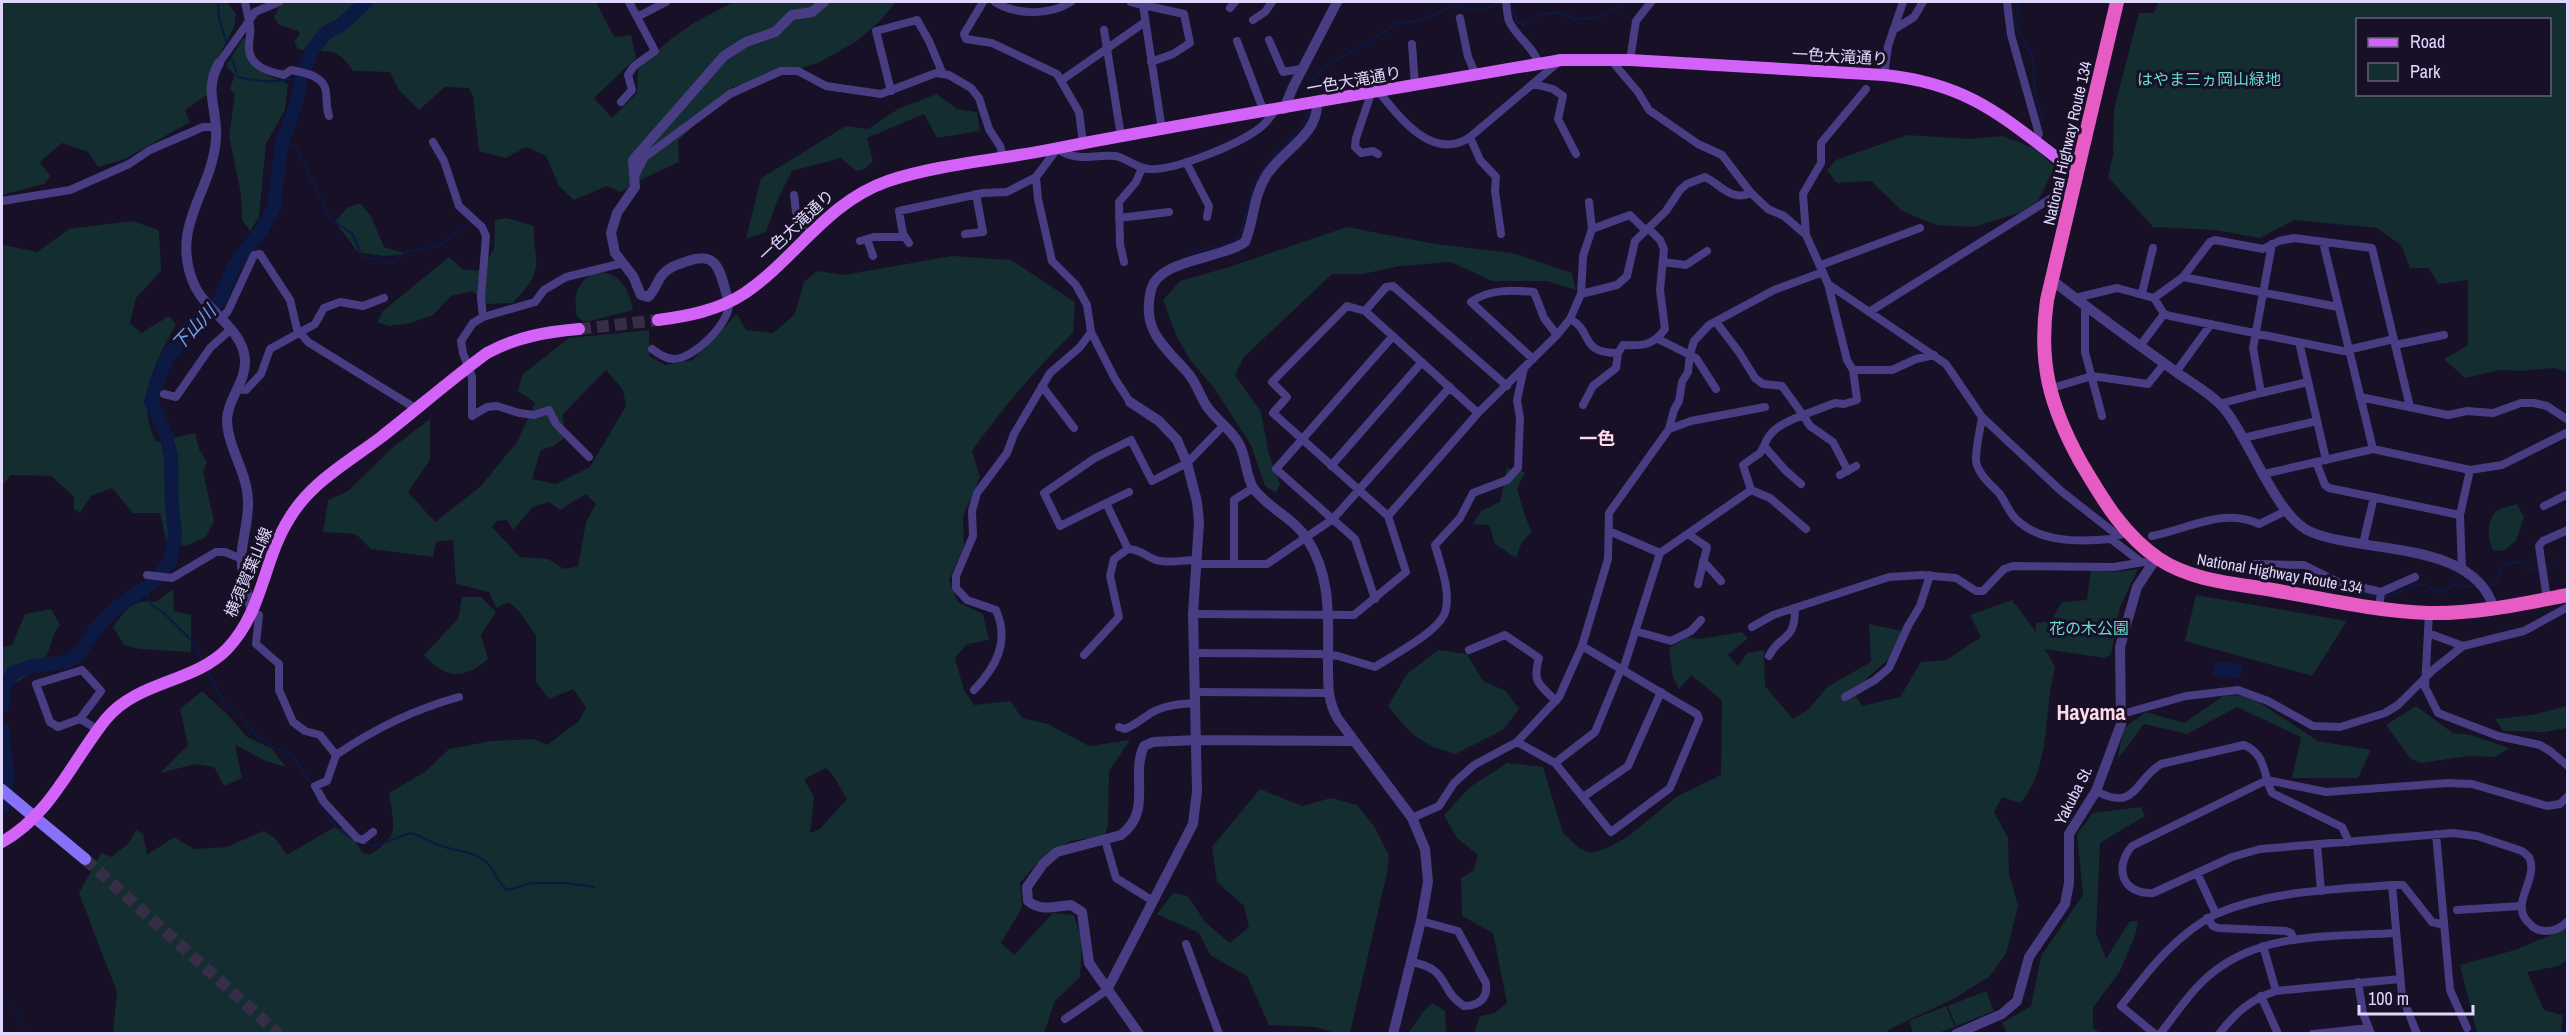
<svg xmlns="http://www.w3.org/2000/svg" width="2569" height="1035" viewBox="0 0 2569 1035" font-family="'Archivo Narrow','Noto Sans JP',sans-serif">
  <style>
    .green { fill: #132d30; fill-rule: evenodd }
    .water { fill: #0c1943 }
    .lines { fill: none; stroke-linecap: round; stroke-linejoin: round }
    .stream { stroke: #0c1943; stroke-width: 2 }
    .river { stroke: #0c1943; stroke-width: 14 }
    .secondary-tunnel { stroke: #352e46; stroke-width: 12; stroke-dasharray: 12 6; stroke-linecap: butt }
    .primary-tunnel { stroke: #352e46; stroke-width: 12; stroke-dasharray: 12 6; stroke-linecap: butt }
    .minor { stroke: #483d83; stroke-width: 8 }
    .tertiary { stroke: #483d83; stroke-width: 10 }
    .secondary { stroke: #8672f9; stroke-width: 12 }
    .primary { stroke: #d362f9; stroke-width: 12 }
    .trunk { stroke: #e65cc4; stroke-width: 14 }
    .labels { text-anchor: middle; stroke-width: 6; stroke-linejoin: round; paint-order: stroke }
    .street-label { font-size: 16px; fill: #e0d7fd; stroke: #171026 }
    .park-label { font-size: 16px; fill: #65dbcc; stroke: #171026 }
    .water-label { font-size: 18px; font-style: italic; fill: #69a4f9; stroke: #171026 }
    .neighbourhood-label { font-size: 18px; font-weight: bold; fill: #fdd9eb; stroke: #171026 }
    .district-label { font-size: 22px; font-weight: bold; fill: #fdd9eb; stroke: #171026 }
  </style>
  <rect width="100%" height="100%" fill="#171026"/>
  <path class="green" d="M2,2H227L236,14L234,27L211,72L207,95L185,110L190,122L125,159L98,167L88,152L62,143L40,162L50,176L44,184L2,195Z
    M282,2H596L614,37L631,35L636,58L594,98L612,118L637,93L638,68L672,38L695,22L734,2H896L879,22L857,41L818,63L733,87L678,141L679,162L640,180L621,192L607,186L574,200L559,186L546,156L526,147L506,158L479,151L473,96L469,88L445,87L419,110L399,90L390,72L353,71C334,42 326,55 298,49L294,42L300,34L298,31L279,25L274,17Z
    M2158,2H2567V372L2554,368L2521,371L2500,370L2465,378L2444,359L2468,345V280L2438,284L2429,268H2410L2401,245L2377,228L2295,220L2260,238L2215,230L2153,227L2108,177L2113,155L2114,109L2139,13H2154ZM2358,20H2550V94H2358Z
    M243,38L247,39C240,69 266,74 288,84L285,110L266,144L259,217L250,231L242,220L241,194L229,136L235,95L230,88L235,75L226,66Z
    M937,94L957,109L977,112L980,131L937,138L924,114L867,138L873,161L865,169L856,171L841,158L792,171L777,201L766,232L746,239L761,178L846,126L868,129L898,109Z
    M1907,135L1969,139L2003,136L2036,149L2055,167L2038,201L2021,212L1974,227L1936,225L1902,211L1871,181L1837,183L1827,170L1836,160Z
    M360,203L371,216L384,247L407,254L383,256L358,252L335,222L347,208Z
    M506,218L534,226C533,237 535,245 536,256C539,276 525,289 513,303L487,304L472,291L451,296L433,315L411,323L389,326L377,322L383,311L449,257L462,269L478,271L494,250L495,220Z
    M132,221L159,230L161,271L136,298L130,323L141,333L169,316L176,324C155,364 135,397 156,442L195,433L199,449L207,462L203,472L214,521L206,537L186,546L166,540L160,513H133L112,488L91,496L80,513L74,509V497L51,476L11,475L2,486V249L4,245L37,252L69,229Z
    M1347,227L1435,244L1513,253L1572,273L1576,290L1547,281H1492L1451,262L1400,266L1363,274H1332L1244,357L1235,375L1261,412L1269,455L1280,484L1276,493L1265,486L1251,445L1214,388L1190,360L1177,337L1163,300L1180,281L1229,267Z
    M952,256L1011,260L1075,302L1073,333C1035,369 1003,408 972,451L980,477L963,516L964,546L949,580L958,602L983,614L989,640L967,644L955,658L964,690L974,705L1010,701L1022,718L1048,724L1089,746L1130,740L1109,771L1108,824L1105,836L1070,841L1039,861L1020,883L1022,908L1001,943L1014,955L1053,913L1074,915L1082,940L1080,977L1055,1001L1044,1033H113L117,992L79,893L101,853L111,857L129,843L136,830L143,834L147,855L174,837L194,849L227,847L263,831L274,837L287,855L333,828L347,829L362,852L369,855C401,836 394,827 389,793L426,771L449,749L491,741L533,739L547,745L579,721L586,707L573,689L549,699L536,682V636L520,612L509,602L496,608L489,592L456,584L453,540L436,542L433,557L371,549L356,534L323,532L328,500L348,491L392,448L430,419V460L408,492L435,522L480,487L517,442L535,403L518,391L522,375L569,338L649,330V356L665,365L693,360L737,314L746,330L773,333L795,314L804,282L817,271L844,275ZM606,370L623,390L626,406L590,467L556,484L532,479L541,450L554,446L564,438L563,414ZM586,494L596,504L586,522L578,566L564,569L548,559L520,557L492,527L497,521L507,520L513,530L533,507L549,502L560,510ZM826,768C835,775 840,789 847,799L820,829L810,833L814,797L804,779Z
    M594,272C619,271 629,287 633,310L590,321H583L577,317C573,296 576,284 594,272Z
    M1507,468L1525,472L1517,489L1525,516L1532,532L1522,542L1516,558L1495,544L1489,525L1473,524L1481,511L1500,502Z
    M2517,504L2524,517L2516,541L2503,551L2493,550C2487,539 2486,518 2498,510C2504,507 2511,506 2517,504Z
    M2138,569L2120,607L2111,654L2105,658L2045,649L2055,667C2043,712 2052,767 2020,803L2002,797L1994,812L2008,838L2009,873L2018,906L2006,954L1989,977L1955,998L1888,1030L1887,1033H1474L1480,1016L1495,1013L1507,1003L1493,933L1462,916L1461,878L1473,871L1478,855L1457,838L1444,815L1470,787L1507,763L1543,767L1563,833L1579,848L1591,853L1607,848L1629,836L1676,797L1721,775L1722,700L1691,675L1679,689L1673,678L1669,648L1688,637L1699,639L1742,632L1748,638L1728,655L1738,666L1747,653L1764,650L1765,686L1793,719L1809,709L1827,687L1871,662L1869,624L1902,631L1897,652L1867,678L1856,696L1862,706L1900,697L1921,662L1946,660L1981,637L1970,615L2012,600L2036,632V623L2051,621L2062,602L2087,600L2091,570L2115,572Z
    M173,589L174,611L191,615V652L139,649L124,645L113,627C128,608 131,599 156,602Z
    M2196,595L2347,621L2312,676L2185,641Z
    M462,597H481L496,612L481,635L488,659C464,680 446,679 424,655L458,619Z
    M51,609L60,625C50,637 52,648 44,659C35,674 17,682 2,689V647L12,645L25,614Z
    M1438,650L1467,654L1483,681L1506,691L1519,709L1503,730L1455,754C1419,744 1411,734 1388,706L1407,674Z
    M202,691L228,715L247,737L272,749L286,767L266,761L235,745L242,778L224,786L214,767L196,764L160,773L188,745L180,709Z
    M2248,695L2318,741L2371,750L2358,778H2292L2301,737L2237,707L2187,734L2144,724L2117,760L2124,728L2146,712L2184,723L2223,696Z
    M2416,706L2453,733L2471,735L2509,748L2495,757L2469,756L2421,763L2411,759L2386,725Z
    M2567,706V728L2544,732L2503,731L2495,719L2532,715Z
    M1260,789L1302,806L1331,798L1357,805L1374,826L1389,856L1387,873L1350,1033H1335L1316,1027L1269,1025L1247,976L1210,955L1199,933L1157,914L1173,893L1188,896L1205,922L1230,943L1249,927L1244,906L1217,882L1212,847Z
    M2141,807L2145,816L2100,843L2096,933L2106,959L2130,921H2138L2135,936L2120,971L2093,1008V1028L2100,1033H2007L2002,1023L2031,1006L2041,956L2083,895L2077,834L2093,813Z
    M2567,928V960L2559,966L2527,972L2544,1010L2563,1015L2561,1033H2477L2460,965L2515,950Z
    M1986,991L1994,1011L1956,1026L1948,1006Z
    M1432,1003L1445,1011L1446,1033H1408L1423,1012Z
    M1946,1006L1955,1027L1938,1033H1913L1909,1021Z"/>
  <path class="water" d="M2214,661L2242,664L2240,679L2212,675Z"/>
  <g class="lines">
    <path class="stream" d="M218,2L219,18L227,45
      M2016,2L2018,12L2015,20L2016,27L2033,58L2035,92L2043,122
      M1508,3L1512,5L1517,22L1523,25C1537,15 1557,7 1573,19L1598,18L1614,8L1624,7L1627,2
      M230,53L238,77C260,83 281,83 302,76
      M1307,95C1310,62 1374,46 1395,23L1420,21L1452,6L1481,10L1503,2
      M282,143L297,147L328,215L334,222L352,233L362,256L387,263L394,261L406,252L439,246L469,224
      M1191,253L1233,242L1238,238C1248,216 1247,193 1261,172C1273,154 1307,129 1309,111
      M2546,568L2568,553
      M2257,574L2291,573L2308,575L2339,590L2379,597
      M2489,587L2495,584L2502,565C2516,560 2521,561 2532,571L2540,569
      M143,590L153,606L164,613L196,645L203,662
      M2384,598L2420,584H2425L2436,592L2445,591L2454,584L2479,588
      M207,670L223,701L240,715L258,737L276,749L292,755L313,787
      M315,795C324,818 349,845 375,845C387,844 399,836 411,833C422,836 431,843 441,846C455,851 473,851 485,861C495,870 497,882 507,890L532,883H566L594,887
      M2,999L10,1004L30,1034"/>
    <path class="river" d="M2,707L5,686L13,673L32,666L65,662L79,655L95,629L113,610L156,580L171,560L175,533L172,507L171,457L165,431L151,402L155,387L168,356L220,300L233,268L262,229L274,207L282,143L295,107L302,76L312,50L327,32L341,25L366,2
      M2,729L8,778L2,808"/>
    <path class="secondary-tunnel" d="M85,859L279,1034"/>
    <path class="primary-tunnel" d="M579,329L658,320"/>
    <path class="minor" d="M279,2L255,12L249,21C253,33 248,38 249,49C250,67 270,72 284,75L291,70C304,73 324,75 326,92C327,101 326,107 329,116
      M629,2L637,17L666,2
      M983,2L964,34L966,39L992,43L1057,74L1079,112L1083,143
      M995,2C1016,15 1049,16 1071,2
      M1131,2L1143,5L1162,130
      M1506,2C1507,8 1507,15 1509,21C1516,37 1534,47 1539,64
      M2007,2L2011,35L2039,134L2035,141
      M1143,5L1184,14L1190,43L1173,54L1151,62
      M1230,8L1235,2
      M1460,18L1468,57L1476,75
      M1253,20L1265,12L1272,2
      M1104,30L1121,136
      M1893,30L1914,17L1923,2
      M1269,40L1283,72L1301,69
      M1237,41L1264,112
      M1412,44L1415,86
      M1610,59L1638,92L1649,110L1698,144L1722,155L1751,193L1768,209L1784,216L1806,235L1828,284L1946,364L1982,417L2061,491L2116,534L2120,535L2127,533
      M1630,60L1636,21L1651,2
      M219,63L249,21L245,2
      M1884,75L1888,46L1903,2
      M1062,80L1145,22
      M1534,84L1553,89L1563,96L1558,119L1576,154
      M891,91L876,31L917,20L929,41L942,72
      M1379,92C1400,119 1434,162 1470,137L1561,60
      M1371,94L1356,138L1355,147L1361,153L1373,151L1378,154
      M621,102L632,90L628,75L634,66L655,51L637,17
      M1470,137L1480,160L1496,177L1495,191L1501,234
      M433,142L444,161L459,206L482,227L486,236L481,298L483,317
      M1186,162L1209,206L1207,217
      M635,176L645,157L730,94L781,71H798L826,86L881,94L936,73L949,75L971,88L979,98L989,129L1000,146L1004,158
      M794,195L796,212L806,237
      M2,201L70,190L129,164L150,150L203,127H216
      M1589,202L1592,229
      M1119,218L1169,212
      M965,234L983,232L976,194
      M1806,235L1803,194L1821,163V143L1866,89
      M867,239L873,256
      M860,241L874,237H905
      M2323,242L2373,449
      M909,243L903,234L899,211L983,193L1007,192L1036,177
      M1124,262L1120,244L1119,202L1136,182L1142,168
      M1663,262L1686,265L1707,251
      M1821,265L1920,228
      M2183,277L2338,307
      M1828,284L1847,360L1853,370H1892L1916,359L1934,355
      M2142,293L2153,248
      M1581,294L1583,256L1592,229L1630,215L1645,230
      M2075,298L2117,288L2154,298L2183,277L2210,242L2215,240L2263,249L2279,241L2294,238L2372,248L2410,407
      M2154,298L2164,314L2170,316L2343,351L2394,339
      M2085,305V352L2102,416
      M1365,311L1386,287L1393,286L1507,386
      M1869,312L2058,194L2073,187
      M221,319L228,311L254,255L260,254L290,300L297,329L308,342L415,408
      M1570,319C1594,331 1578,353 1618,353
      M1716,322L1739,352L1755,378L1763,384L1782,386L1803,415C1786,422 1770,428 1764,446L1785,470L1801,484
      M1557,335L1570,319L1581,294L1617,285L1627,276L1635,241L1666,211L1680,190L1687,184L1705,177C1721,185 1732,202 1751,193
      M1658,339L1696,358L1716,389
      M2299,342L2326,460
      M2395,345L2444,335
      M2140,346L2164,314
      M652,349C659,354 666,359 674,359C694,359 731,322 729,302
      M2176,372L2211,324
      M1042,386L1074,428
      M237,389L246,390L261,374L270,349L315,324L324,308L340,302L363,306L384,298
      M2049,389L2092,376L2148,384L2164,364
      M2261,393L2308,382
      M164,394L176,397L210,348L231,329
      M2360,397L2448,415L2467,411L2493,413L2521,403H2534L2547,406L2568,420
      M1130,402L1115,379L1091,332L1087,305L1076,285L1052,261L1038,199L1036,177L1057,149C1080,163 1091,154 1115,156C1127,158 1136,168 1149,169C1174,171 1236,145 1257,130C1265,125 1270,117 1276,110
      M2219,404L2261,393L2253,348L2272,244
      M1583,405L1593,386L1616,368L1618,353L1623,345C1642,346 1653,346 1665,329L1660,290L1664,249L1660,240L1648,228
      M1982,417C1980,431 1976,446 1976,459C1976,472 1990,484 1999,493C2005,501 2008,510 2014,517C2038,543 2079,542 2111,539L2141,562
      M1669,429L1691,421L1765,407
      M2243,438L2317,421
      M589,457L556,424L549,410L534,415L519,413L497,406L487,407L472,416V377L463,353L461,341L473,323L483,317L535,302L544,290L566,277L623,263
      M2316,462L2325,485L2329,488L2460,515
      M1331,466L1422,362
      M2470,470L2502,465L2568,432
      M1848,471L1833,442L1810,426L1803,415L1835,403L1844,404L1857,400L1853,370
      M2264,474L2373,449L2470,470L2460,515L2462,570
      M1840,475L1856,466
      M1751,490L1743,465L1760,453L1764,446
      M1129,492L1106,503L1128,549C1140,549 1145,556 1156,560C1168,564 1183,560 1196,560
      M1106,503L1060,526L1044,493L1095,458L1131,440L1152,481L1187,463L1224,425
      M2544,506L2568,494
      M1388,516L1478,413L1557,335L1544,318L1534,292C1512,290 1489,289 1471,302L1533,359
      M1609,531L1660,553L1623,670
      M1688,534L1707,547L1698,584
      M2152,536C2189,529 2223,507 2259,524L2286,511
      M2363,544L2374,497
      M1660,553L1751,490L1770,498L1806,529
      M1703,561L1721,581
      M1195,564H1267L1333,519L1450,387
      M1234,564V500L1253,488
      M2255,564L2304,565L2338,582L2381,592L2379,608
      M147,575L172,578L216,552H225L242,559
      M2381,592L2415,577
      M1375,599L1355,539L1276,469L1393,336
      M2547,599L2539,546L2543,541L2568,530
      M252,612L259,615L256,644L279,664V690L293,722L305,731L320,735L336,755C374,729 415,709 459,697
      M2429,613L2425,687L2438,713L2498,736L2540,745L2550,751L2568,766
      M1193,614L1354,615L1406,572L1388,516L1273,413L1287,397L1272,382L1347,306L1365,311L1478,413
      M1752,627L1773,615L1889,577L1922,575L1956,578L1976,591H1983L2004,569L2013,566L2114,567L2143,562L2152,564
      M1635,631L1671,641L1691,631L1701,620
      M2428,633L2463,646L2524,631L2568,607
      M1469,650L1505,635L1539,658C1532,683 1539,684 1556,701
      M1194,653L1319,654L1338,656L1375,667C1393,655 1443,630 1446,609C1450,588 1440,564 1435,545L1460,518L1473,493L1507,480L1518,468L1520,418L1517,400L1524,368
      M1084,655L1119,617L1110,576L1114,559L1128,549
      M1769,656C1780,633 1795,643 1795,609
      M82,670L101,691L80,719L58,727L50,722L36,684Z
      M974,690C996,667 1010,642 996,610L967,600L956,588V576L973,536L972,511L977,493L1007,453L1014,434L1050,373L1080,347L1091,332
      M1195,692L1328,693
      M1845,697L1875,680L1889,668L1908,626L1920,606L1930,575
      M2122,714L2186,696L2238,690L2268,701L2313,726L2340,727L2385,713L2398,705L2434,669L2463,646
      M80,719L99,730
      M1119,727L1125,729C1135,725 1142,719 1151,713C1165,705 1179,704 1195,703
      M1517,742L1555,763L1611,832L1670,788L1699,719L1697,714L1582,646
      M336,755L327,781L315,786L324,802L357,838L363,840L373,832
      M1555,763L1595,732L1621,669
      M2096,791C2136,812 2133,782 2161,764L2244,745C2266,754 2263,774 2272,793L2342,827L2349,842
      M2568,796L2560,804L2547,806L2472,784L2448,783L2326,792L2267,780L2132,846C2113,868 2123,895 2153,893L2232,857L2260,849L2453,833L2477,836L2522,851L2529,857C2540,880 2507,904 2530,924C2534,929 2541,931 2547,931C2555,931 2562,927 2568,921
      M1583,797L1628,766L1661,692
      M1412,818L1439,806L1454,783L1474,765L1517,742L1559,697L1582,646L1608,559L1609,513L1669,429L1674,410L1679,401L1682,382L1688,372L1690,354L1694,341L1709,325L1774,290L1823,272
      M2436,834L2450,990L2467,1028
      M1105,840L1116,878L1153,901
      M2317,844L2321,891
      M2197,873L2216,914C2272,890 2333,890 2392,885L2402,996L2417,1034
      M2392,885H2403L2432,922L2444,925
      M2457,910L2521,906
      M2207,918L2213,926L2218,928L2286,931L2291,933L2294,940
      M1186,944L1219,1034
      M2263,946L2276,991
      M1410,962C1451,968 1438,990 1464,1006C1479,1006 1488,998 1486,983L1458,931L1421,921
      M2358,982L2363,1013L2371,1034
      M2261,996L2278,1034
      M1065,1019L1107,990
      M2155,1034L2121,1006C2149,970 2175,935 2216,914
      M2160,1034C2176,1014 2191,990 2211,974C2262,931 2334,937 2396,933
      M2219,1034C2235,1013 2251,999 2276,991L2400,979
      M2313,1034L2369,1028"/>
    <path class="tertiary" d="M219,63C203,92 218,108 216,138C213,191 170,224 193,282C204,311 243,327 245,360C246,383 227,399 227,421C228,448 247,472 248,500C249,516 244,533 242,550C240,570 247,592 252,612
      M1317,103C1318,136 1282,150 1266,176C1253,197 1254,221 1245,242C1222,259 1158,259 1151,290C1141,330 1164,346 1187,372C1197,383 1200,397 1208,408C1217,420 1230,429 1238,442C1247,456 1245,476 1254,489C1269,509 1294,518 1307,539C1332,577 1328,619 1328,662C1328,683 1327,701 1338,719L1412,818L1425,849L1428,882L1421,921L1393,1034
      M1284,109L1293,87L1337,2
      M2052,280C2091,311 2132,340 2172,369C2189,382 2213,394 2226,411C2250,441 2277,518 2311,532C2364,554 2475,540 2494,609
      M729,302C720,277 721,249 688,261C679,264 670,266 663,274C657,281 655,291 648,297L641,295L633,276L615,253L611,233L617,213L635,187L633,160L724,56L746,42L775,32L792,15L812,12L824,2
      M1107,990L1193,824L1197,791L1193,614L1199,522L1197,502L1187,463L1177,440L1159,421L1130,402
      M1139,1034L1089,963L1082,912L1071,905C1056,906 1041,912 1028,901L1027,887L1043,864L1057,852L1121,835C1153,811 1130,776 1144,746L1153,742L1196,740L1354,741
      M1956,1034L2002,1014L2017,1001L2029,957L2065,904L2069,883V834L2096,791L2121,724L2120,647L2137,587L2157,557"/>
    <path class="secondary" d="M2,790L85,859"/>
    <path class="primary" d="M658,320C689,316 719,310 745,293C796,258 827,202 888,181C938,164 1005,159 1058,148C1225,116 1393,89 1561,60H1630L1884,75C1974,84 2008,122 2077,173
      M2,842C51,815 72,761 106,719C137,681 194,683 227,649C263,612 263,560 289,519C310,483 348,462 380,438C416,410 450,380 487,353C517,337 545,332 579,329"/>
    <path class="trunk" d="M2117,2L2047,300C2038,363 2050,406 2080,461C2102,498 2122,534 2159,559C2191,580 2230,583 2267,589C2320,598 2374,611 2428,613C2475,614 2521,604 2568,595"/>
  </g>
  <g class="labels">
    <g class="street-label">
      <text transform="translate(1840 56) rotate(3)" y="6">一色大滝通り</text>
      <text transform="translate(1354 80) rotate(-10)" y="6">一色大滝通り</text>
      <text transform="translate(2067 143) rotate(-77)" y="6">National Highway Route 134</text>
      <text transform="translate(796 225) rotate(-43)" y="6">一色大滝通り</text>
      <text transform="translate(248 572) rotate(-67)" y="6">横須賀葉山線</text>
      <text transform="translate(2280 573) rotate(10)" y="6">National Highway Route 134</text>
      <text transform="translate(2073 795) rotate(-63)" y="6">Yakuba St.</text>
    </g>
    <g class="park-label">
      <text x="2209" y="85">はやま三ヵ岡山緑地</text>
      <text x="2089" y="634">花の木公園</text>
    </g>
    <g class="water-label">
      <text transform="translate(194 328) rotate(-47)" y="6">下山川</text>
    </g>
    <g class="neighbourhood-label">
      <text x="1597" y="445">一色</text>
    </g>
    <g class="district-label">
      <text x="2091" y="720">Hayama</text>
    </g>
  </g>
  <rect width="2569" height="1035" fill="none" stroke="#e0d7fd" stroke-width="6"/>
  <rect x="2356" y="18" width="195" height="78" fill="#171026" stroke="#67607c" stroke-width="1.5"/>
  <rect x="2368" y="38" width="30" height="9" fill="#d362f9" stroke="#67607c" stroke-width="1.5"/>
  <text x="2410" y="48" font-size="18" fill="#e0d7fd">Road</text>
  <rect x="2368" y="63" width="30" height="18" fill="#132d30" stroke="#67607c" stroke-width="1.5"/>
  <text x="2410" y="78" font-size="18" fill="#e0d7fd">Park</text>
  <path d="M2359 1005v9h114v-9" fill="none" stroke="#e0d7fd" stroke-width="3"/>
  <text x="2368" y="1005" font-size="18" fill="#e0d7fd" stroke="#171026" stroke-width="4.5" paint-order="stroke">100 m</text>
</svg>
